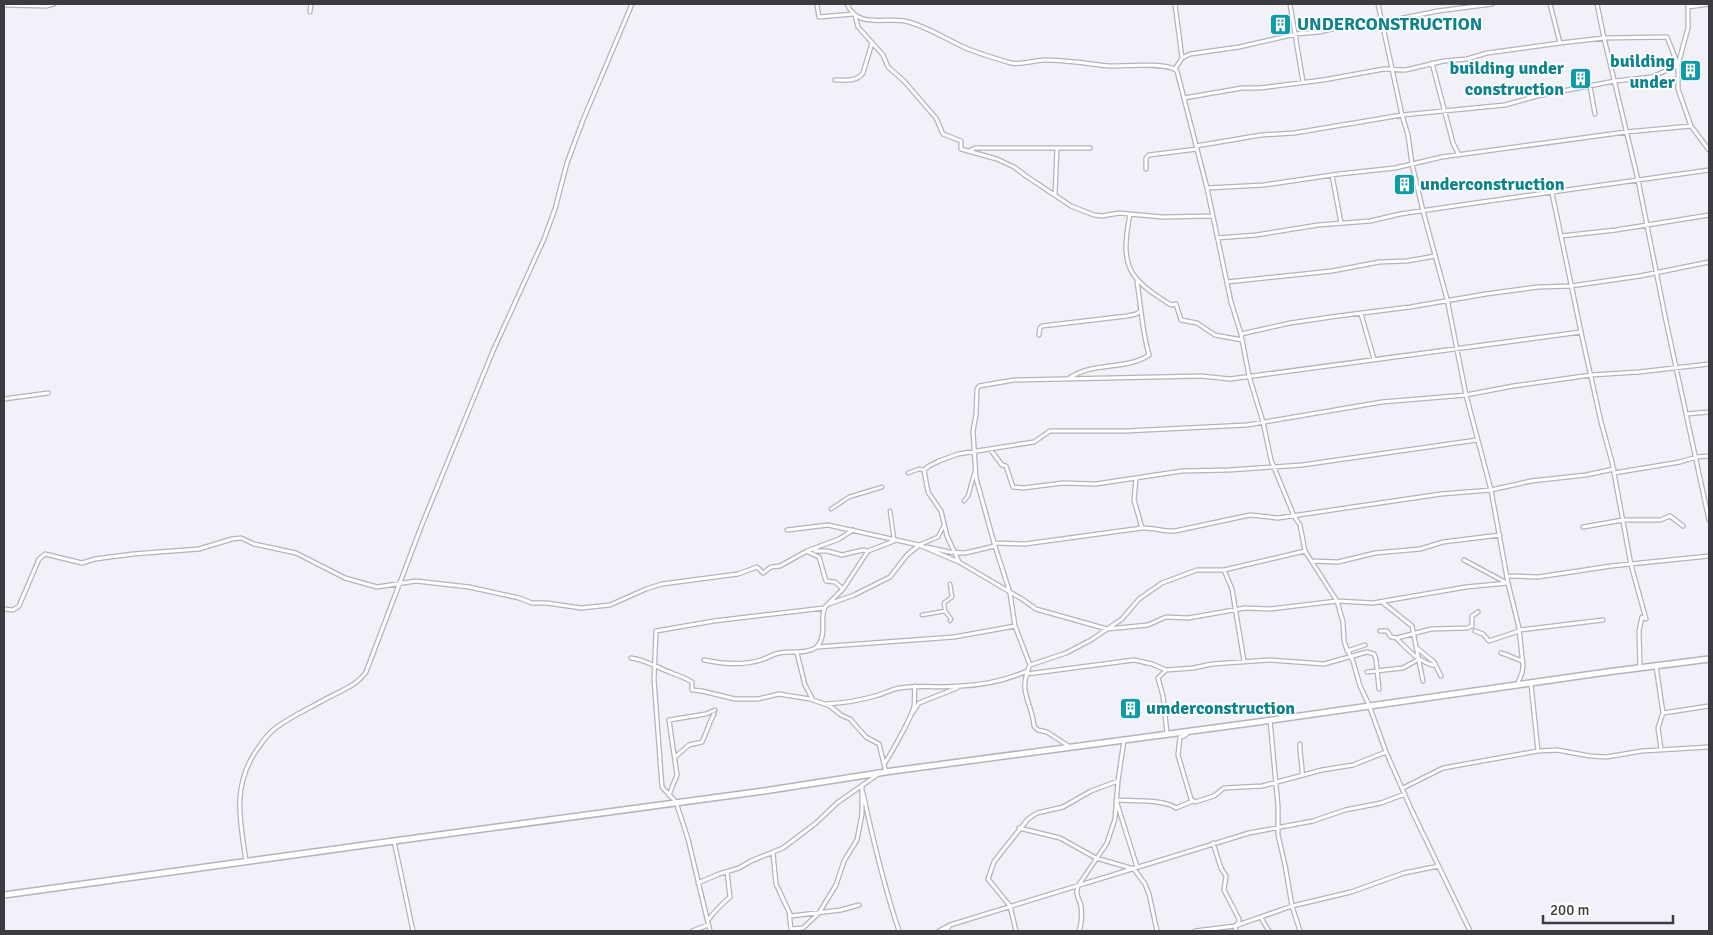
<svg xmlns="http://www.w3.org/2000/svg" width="1713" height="935" viewBox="0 0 1713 935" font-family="Signika,sans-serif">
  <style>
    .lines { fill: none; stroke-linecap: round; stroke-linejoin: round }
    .pedestrian-casing { stroke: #b3b3bb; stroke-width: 5 }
    .minor-casing { stroke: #b3b3bb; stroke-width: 5.5 }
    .secondary-casing { stroke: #b3b3bb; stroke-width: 8 }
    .pedestrian { stroke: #fff; stroke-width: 2.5 }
    .minor { stroke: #fff; stroke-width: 3 }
    .secondary { stroke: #fff; stroke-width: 5 }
    .labels { text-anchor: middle; stroke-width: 4; stroke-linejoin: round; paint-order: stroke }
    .culture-label { font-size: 18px; font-weight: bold; fill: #0d838f; stroke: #fff; text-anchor: start }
  </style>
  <rect width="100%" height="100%" fill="#f1f1fa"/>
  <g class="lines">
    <defs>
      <path id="pedestrian" d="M908,473L919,469L924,470
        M964,501L968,496L975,471
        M831,509L849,497L882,487
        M890,511L894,539
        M919,545L938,537L944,525
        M945,611L951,619L950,621
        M922,615L945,611L944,603L952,597L950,584"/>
      <path id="minor" d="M847,4C858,29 885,17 905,21C927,26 947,40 968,49C981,54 997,59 1011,63C1023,65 1034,60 1045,60C1067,60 1089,64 1110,66C1124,66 1168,62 1177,71L1207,188L1231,302L1241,334L1249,376L1263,422L1271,460L1294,516L1300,525L1305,551L1337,601L1343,622L1344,641L1346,647L1353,661L1360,686L1369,705L1386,752L1412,811L1470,931
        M1175,4L1182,58
        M1290,4L1303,82
        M1378,4L1402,115L1408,135L1412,164L1423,211L1447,299L1466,395L1491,490L1508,583L1519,628L1523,666L1522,673L1517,685
        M1550,4L1560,43
        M1597,4L1604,38L1638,180L1666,321L1709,520
        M1688,4V28L1678,65V89L1691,126L1709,150
        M4,5L46,6L54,4
        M817,5L819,17L853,14
        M1688,7L1709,4
        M310,12L311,4
        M855,15L858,27L883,55L888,67L904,81L936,118L943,134L961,141V149L997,159L1014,167L1026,176L1071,206L1094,215L1102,216L1119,213L1162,217L1212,216
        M1432,63L1453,143L1459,155
        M1175,69L1182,58L1190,54L1239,47L1296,34L1319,32L1354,24L1383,22L1438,11L1492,4
        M835,80C846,80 856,82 863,73L872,43
        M1590,86L1595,114
        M1184,98L1242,88H1260L1323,80L1384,69L1405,70L1444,61L1467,59L1487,53L1560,43L1604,38L1667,37L1678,65L1652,77L1615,81L1537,96L1505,105L1402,115L1294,133L1261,135L1196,146
        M969,151L975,148H1090
        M1146,169V158L1149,155L1197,149
        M1332,175L1341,223
        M1207,188L1264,185L1339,174L1395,168L1442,157L1626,132L1691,126
        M1552,193L1581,332L1601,422L1612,462L1631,565L1646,619L1642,617L1639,631L1640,668
        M1055,195L1057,148
        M1130,214C1120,266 1127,278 1171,305L1176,304L1181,320L1197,323L1215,335L1242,340
        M1561,236L1616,230L1709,215
        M1217,238L1256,235L1318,225L1370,221L1400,214L1482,202L1709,170
        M1227,282L1332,271L1379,262L1407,261L1435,256
        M1361,314L1374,359
        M1241,334L1290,323L1338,316L1410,307L1486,294L1538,287L1571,286L1640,276L1709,262
        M1039,335L1040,328L1042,326L1127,316L1136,314L1141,311
        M1068,379C1092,361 1125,371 1149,355C1142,331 1141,306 1137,282
        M4,399L48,393
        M1686,414L1709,412
        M990,449L1002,465L1006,466L1013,487L1023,488L1063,483L1096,484L1182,471L1229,470L1302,465L1477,440
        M1614,473L1680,462L1696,457L1709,456
        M1136,479L1134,500L1142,528
        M1583,527L1623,520H1660L1670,516L1683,526
        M787,530L828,525L919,545L959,562L1022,599L1036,609L1107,629L1148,625L1166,617L1188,618L1245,608L1270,609L1337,601L1373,603L1466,587L1508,583
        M994,543L1025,544L1142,528C1153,527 1163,532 1175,531L1250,515L1278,518L1441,494L1491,490L1531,481L1586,475L1614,469
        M927,547L949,552L965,553L995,546
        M815,551H827L842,555L863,550L867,551
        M808,552L819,557L826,581L835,582L843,589
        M1464,560L1505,582
        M1312,561L1338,562L1375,553L1420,549L1443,542L1500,535
        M959,562L947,536L941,511L928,492L924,470L929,466L939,461L958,454L1034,442L1050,431H1126L1247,425L1382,402L1466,395L1513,386L1591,375L1639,372L1709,364
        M1224,570L1232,589L1244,661
        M1507,576L1538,577L1611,566L1709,556
        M1382,602L1412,626L1423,681
        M829,604L854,595L890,577L907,555L918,546
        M4,609L13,610L19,606L39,559L45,554L82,563L95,559L133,554L199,549L232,539L241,538L254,544L296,553L345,578L377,587L416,581L469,587L519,598L532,603H547L581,608L610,605L646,589L662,584L738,574L757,567L763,573L771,567L780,566L807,551L839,539L853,530
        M1519,630L1603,620
        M1380,631H1387L1391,637L1397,638L1431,629L1467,628L1472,626V616L1478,612
        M1475,631L1483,634L1489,641L1519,631
        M1397,639C1409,651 1419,662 1436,666L1441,676
        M817,647C828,633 819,620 825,607L843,589L868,551L894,541
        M1417,648L1434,662L1436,666
        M1347,651L1365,645
        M797,653L805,685L813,700
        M1501,653C1510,655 1514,659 1523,661
        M631,658C641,659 648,663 658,667C669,673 681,675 692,682V690L702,691L735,699H758L779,694L810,699L830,706L841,715L850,719L866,737L879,744L886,772
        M704,660C723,664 742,666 761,660C768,658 773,654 779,653C792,650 805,655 817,647L954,637L1015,626
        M1030,665L1015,626L1010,593L994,543L976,478L973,431L976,415L977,389L979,386L1014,380L1156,377L1201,376L1230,379L1581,332
        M1656,666L1663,713L1658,728L1661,749
        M1367,672L1403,668L1419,659
        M1027,674L1134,660L1152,664L1166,670
        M1531,684L1538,751
        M826,704C842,703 859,701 875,696C884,694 891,689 900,688C922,685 940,688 961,686C983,685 1007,680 1027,671
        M913,712L919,703L957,688
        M1663,713L1709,706
        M1270,720L1278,806V835L1285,865L1292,906L1300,931
        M1189,732L1184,736L1180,737L1178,755L1191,799L1195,802L1214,796L1224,788L1262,786L1322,770L1353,765L1386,752
        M1167,733L1163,696L1158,678L1166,670L1193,668L1212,664L1269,660L1324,664L1367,652L1374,654L1376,659L1379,689
        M1300,744C1299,754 1303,765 1302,775
        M1070,747L1047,732L1038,730L1034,726C1032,701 1017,693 1030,665L1066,653L1091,640L1122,619L1139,599L1162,583L1197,570H1224L1305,551
        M675,757L689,745L702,742C707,732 709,723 714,714
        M884,764C891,754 911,718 914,707C915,700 914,693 915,686
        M1403,788L1443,768L1538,751L1557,750L1590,756L1606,757L1642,751L1709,747
        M863,793C873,840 884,886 899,931
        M669,795L677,775L669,720L706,714L715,710
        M1019,828L1060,838L1096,858L1134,869L1145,884L1149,894L1157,931
        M394,841L413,931
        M1213,843L1221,868L1226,876L1224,890L1239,919V922L1235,926L1236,931
        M773,853L776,884L791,916L841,910L859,905
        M246,861C240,820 232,787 256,751C261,744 266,736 273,730C288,718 306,710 322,701C337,692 356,687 366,672L421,527L493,351L544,239L555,209L567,163L583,120L632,4
        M1137,867L1116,800C1132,801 1164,799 1176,808L1193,801
        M698,883L719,874L739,868L751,861L783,848L816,823L837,803L877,775
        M789,912L791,929L803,928L819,913L836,885L844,861L857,840L862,814V786
        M1261,918L1269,931
        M708,920C715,911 722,904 730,897L727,872
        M692,931L708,925
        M710,931L688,839L676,802L662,787L654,679L656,631L714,621L824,608
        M939,931L950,925L1249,833L1313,821L1345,810L1381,803L1405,794
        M946,931L950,925
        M1016,931L1010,906L988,879L994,862L1000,854L1028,819L1037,813L1063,807L1091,791L1118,781
        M1079,931C1082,923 1082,915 1081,906C1079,898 1075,895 1078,886L1107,843L1115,819L1118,781L1124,740
        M1195,931L1235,926L1292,906L1351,892L1404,873L1439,866"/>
      <path id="secondary" d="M4,895L394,841L764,791L892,771L1251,723L1607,672L1709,659"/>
    </defs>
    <use href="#pedestrian" class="pedestrian-casing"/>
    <use href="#minor" class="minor-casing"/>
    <use href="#secondary" class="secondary-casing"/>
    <use href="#pedestrian" class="pedestrian"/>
    <use href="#minor" class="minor"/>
    <use href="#secondary" class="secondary"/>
  </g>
  <defs>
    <symbol id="building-square" viewBox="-11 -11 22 22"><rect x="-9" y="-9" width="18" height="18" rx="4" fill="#0f9aa8" stroke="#fff"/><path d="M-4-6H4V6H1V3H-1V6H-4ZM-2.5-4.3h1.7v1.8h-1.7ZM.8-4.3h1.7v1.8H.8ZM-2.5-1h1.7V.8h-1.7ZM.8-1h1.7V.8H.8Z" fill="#fff"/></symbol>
  </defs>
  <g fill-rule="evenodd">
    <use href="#building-square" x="1268" y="12" width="25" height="25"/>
    <use href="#building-square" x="1678" y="58" width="25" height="25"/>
    <use href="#building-square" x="1568" y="66" width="25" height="25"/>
    <use href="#building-square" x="1392" y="172" width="25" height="25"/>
    <use href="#building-square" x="1118" y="696" width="25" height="25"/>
  </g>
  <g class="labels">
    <g class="culture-label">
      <text x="1297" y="30">UNDERCONSTRUCTION</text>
      <text x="1675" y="67" text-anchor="end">building<tspan x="1675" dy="21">under</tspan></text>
      <text x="1564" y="74" text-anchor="end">building under<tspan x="1564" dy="21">construction</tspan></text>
      <text x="1420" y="190">underconstruction</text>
      <text x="1146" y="714">umderconstruction</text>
    </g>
  </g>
  <rect width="1713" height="935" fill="none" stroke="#3b3c3f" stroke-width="10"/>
  <path d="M1543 915v8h130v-8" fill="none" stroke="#3b3c3f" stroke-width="2.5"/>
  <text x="1550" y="915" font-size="15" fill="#3b3c3f" stroke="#ffffff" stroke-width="4" paint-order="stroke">200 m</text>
</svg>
